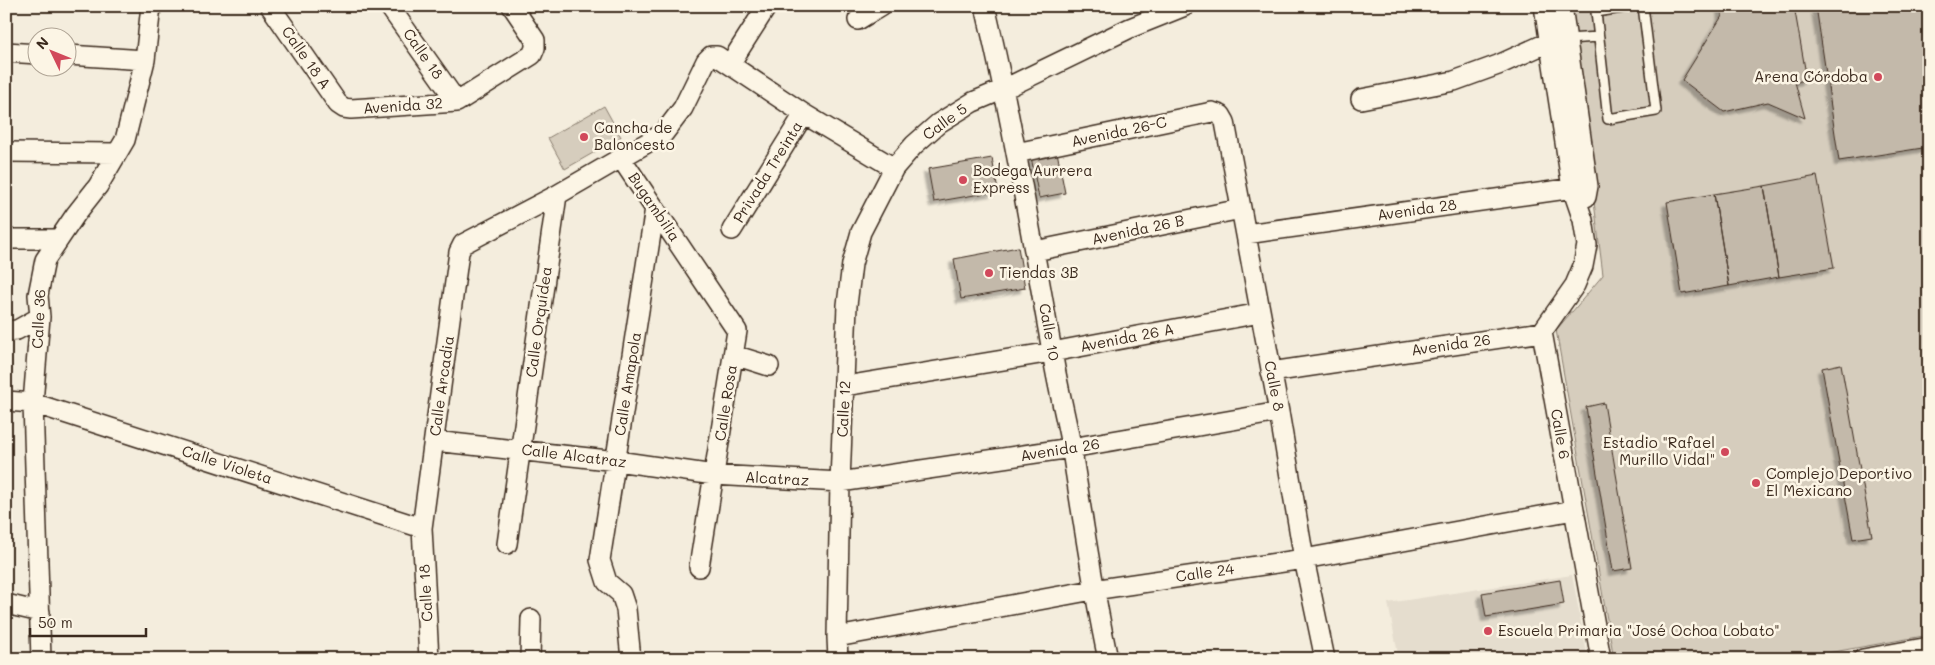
<svg xmlns="http://www.w3.org/2000/svg" width="1935" height="665" viewBox="0 0 1935 665" font-family="Mali,sans-serif">
  <style>
    .built { fill: #e5ddce }
    .green { fill: #d6cdbd; stroke: #887c6e }
    .building { fill: #c3b9aa; stroke: #3b2a1e; filter: url(#shadow) }
    .lines { fill: none; stroke-linecap: round; stroke-linejoin: round }
    .service-casing { stroke: #3b2a1e; stroke-width: 12 }
    .minor-casing { stroke: #3b2a1e; stroke-width: 22 }
    .service { stroke: #fcf5e5; stroke-width: 9 }
    .minor { stroke: #fcf5e5; stroke-width: 19 }
    .poi-dot { fill: #d1495b; stroke: #fcf5e5; stroke-width: 2 }
    .labels { text-anchor: middle; stroke-width: 5; stroke-linejoin: round; paint-order: stroke }
    .street-label { font-size: 15px; fill: #3b2a1e; stroke: #fcf5e5 }
    .poi-label { font-size: 15px; fill: #3b2a1e; stroke: #fcf5e5; text-anchor: start }
  </style>
  <defs>
    <filter id="shadow"><feDropShadow dx="-4.5" dy="4.5" stdDeviation="1" flood-color="#0004"/></filter>
  </defs>
  <rect width="100%" height="100%" fill="#f4eddd"/>
  <filter id="ink" filterUnits="userSpaceOnUse"><feTurbulence type="fractalNoise" baseFrequency=".02" numOctaves="2"/><feDisplacementMap in="SourceGraphic" scale="10" xChannelSelector="R" yChannelSelector="G"/><feConvolveMatrix kernelMatrix="1 2 1 2 8 2 1 2 1" color-interpolation-filters="sRGB"/></filter>
  <g filter="url(#ink)">
    <path class="built" d="M1572,575L1588,659H1399L1388,603Z"/>
    <path class="green" d="M1570,6H1929V635L1794,659H1614L1556,330L1569,315V312H1572L1603,275Z
      M604,106L621,137L565,169L548,138Z"/>
    <path class="building" d="M1721,6H1794L1807,80L1795,82L1805,118L1768,102L1724,112L1682,80L1722,16Z
      M1816,6H1929V147L1839,161Z
      M1057,152L1065,193L1039,198L1031,157Z
      M992,158L998,191L934,202L928,169Z
      M1817,176L1834,268L1779,277L1764,186Z
      M1764,186L1779,277L1729,286L1714,194Z
      M1714,194L1729,286L1682,294L1667,202Z
      M1018,247L1025,288L961,299L954,259Z
      M1841,364L1872,536L1853,539L1822,368Z
      M1604,403L1632,568L1613,571L1586,407Z
      M1560,580L1564,604L1486,617L1482,593Z"/>
    <g class="lines">
      <defs>
        <path id="service" d="M1636,6L1596,12L1608,119L1656,111L1643,6
          M1567,39L1599,37"/>
        <path id="minor" d="M270,6L338,104L344,108L351,109L457,102L532,55L535,48V40L512,6
          M389,6L457,102
          M985,6C1012,120 1031,235 1052,351C1057,384 1066,417 1072,451C1083,520 1093,590 1108,659
          M1544,6L1572,188L1583,220L1587,245L1583,266L1575,285L1542,332L1601,659
          M1562,6L1588,186L1586,197
          M858,20L881,6
          M6,52L38,54
          M68,55L145,60
          M730,64L767,6
          M1361,99L1454,81L1498,65L1549,42L1561,40
          M6,152L117,153
          M1016,153L1212,112L1221,115L1225,122L1279,412L1304,559L1325,659
          M621,158L737,331L699,567
          M732,230L804,114
          M1246,234L1588,186
          M6,239H58
          M1035,251L1241,209
          M6,331L17,330L40,317
          M734,355L769,366
          M1271,372L1542,332
          M845,386L1052,352L1260,313
          M6,401L33,403L422,528
          M434,441L617,461L714,475L840,482L1071,448L1279,412
          M507,544L557,195
          M6,604L40,612
          M837,637L1093,590L1304,559L1574,510
          M41,659L33,403L40,317L38,295L45,260L76,214L98,186L125,140L145,60L151,6
          M429,659L422,528L459,252L463,244L557,195L664,133L683,108L706,61L711,56H717L804,114L894,168
          M530,659L531,619
          M631,659L626,609L621,594L607,582L600,560L655,208
          M838,659L837,637L840,482L847,305L852,264L861,232L894,168L914,145L939,123L973,102L1004,89L1130,28L1185,6
          M1863,659L1929,647"/>
      </defs>
      <use href="#service" class="service-casing"/>
      <use href="#minor" class="minor-casing"/>
      <use href="#service" class="service"/>
      <use href="#minor" class="minor"/>
    </g>
  </g>
  <g class="poi-dot">
    <circle cx="1878" cy="77" r="5"/>
    <circle cx="584" cy="137" r="5"/>
    <circle cx="963" cy="180" r="5"/>
    <circle cx="989" cy="273" r="5"/>
    <circle cx="1725" cy="452" r="5"/>
    <circle cx="1756" cy="483" r="5"/>
    <circle cx="1488" cy="631" r="5"/>
  </g>
  <g class="labels">
    <g class="street-label">
      <text transform="translate(423 54) rotate(55)" y="5">Calle 18</text>
      <text transform="translate(306 58) rotate(55)" y="5">Calle 18 A</text>
      <text transform="translate(403 106) rotate(-4)" y="5">Avenida 32</text>
      <text transform="translate(945 122) rotate(-36)" y="5">Calle 5</text>
      <text transform="translate(1119 132) rotate(-12)" y="5">Avenida 26-C</text>
      <text transform="translate(768 172) rotate(-58)" y="5">Privada Treinta</text>
      <text transform="translate(654 207) rotate(56)" y="5">Bugambilia</text>
      <text transform="translate(1417 210) rotate(-8)" y="5">Avenida 28</text>
      <text transform="translate(1138 230) rotate(-12)" y="5">Avenida 26 B</text>
      <text transform="translate(39 319) rotate(-87)" y="5">Calle 36</text>
      <text transform="translate(539 322) rotate(-82)" y="5">Calle Orquídea</text>
      <text transform="translate(1049 332) rotate(80)" y="5">Calle 10</text>
      <text transform="translate(1127 338) rotate(-11)" y="5">Avenida 26 A</text>
      <text transform="translate(1451 345) rotate(-8)" y="5">Avenida 26</text>
      <text transform="translate(628 384) rotate(-81)" y="5">Calle Amapola</text>
      <text transform="translate(442 386) rotate(-82)" y="5">Calle Arcadia</text>
      <text transform="translate(1274 386) rotate(79)" y="5">Calle 8</text>
      <text transform="translate(726 403) rotate(-81)" y="5">Calle Rosa</text>
      <text transform="translate(844 409) rotate(-87)" y="5">Calle 12</text>
      <text transform="translate(1560 434) rotate(80)" y="5">Calle 6</text>
      <text transform="translate(1060 450) rotate(-9)" y="5">Avenida 26</text>
      <text transform="translate(574 456) rotate(7)" y="5">Calle Alcatraz</text>
      <text transform="translate(227 465) rotate(18)" y="5">Calle Violeta</text>
      <text transform="translate(777 479) rotate(3)" y="5">Alcatraz</text>
      <text transform="translate(1205 573) rotate(-8)" y="5">Calle 24</text>
      <text transform="translate(426 593) rotate(-93)" y="5">Calle 18</text>
    </g>
    <g class="poi-label">
      <text x="1868" y="82" text-anchor="end">Arena Córdoba</text>
      <text x="594" y="133">Cancha de<tspan x="594" dy="17">Baloncesto</tspan></text>
      <text x="973" y="176">Bodega Aurrera<tspan x="973" dy="17">Express</tspan></text>
      <text x="999" y="278">Tiendas 3B</text>
      <text x="1715" y="448" text-anchor="end">Estadio "Rafael<tspan x="1715" dy="17">Murillo Vidal"</tspan></text>
      <text x="1766" y="479">Complejo Deportivo<tspan x="1766" dy="17">El Mexicano</tspan></text>
      <text x="1498" y="636">Escuela Primaria "José Ochoa Lobato"</text>
    </g>
  </g>
  <rect width="1935" height="665" fill="none" stroke="#fcf5e5" stroke-width="25"/>
  <rect x="12" y="12" width="1910" height="640" fill="none" stroke="#3b2a1e" stroke-width="2" filter="url(#ink)"/>
  <g transform="translate(52 52) rotate(313)"><circle r="24" fill="#fcf5e5" stroke="#afa495"/>
  <path d="M0-4L9 19L0 12L-9 19Z" fill="#d1495b"/>
  <text y="-8" font-size="14" font-weight="bold" text-anchor="middle" fill="#3b2a1e">N</text>
  </g>
  <path d="M30 628v8h116v-8" fill="none" stroke="#3b2a1e" stroke-width="2.5"/>
  <text x="38" y="628" font-size="15" fill="#3b2a1e" stroke="#fcf5e5" stroke-width="4" paint-order="stroke">50 m</text>
</svg>
